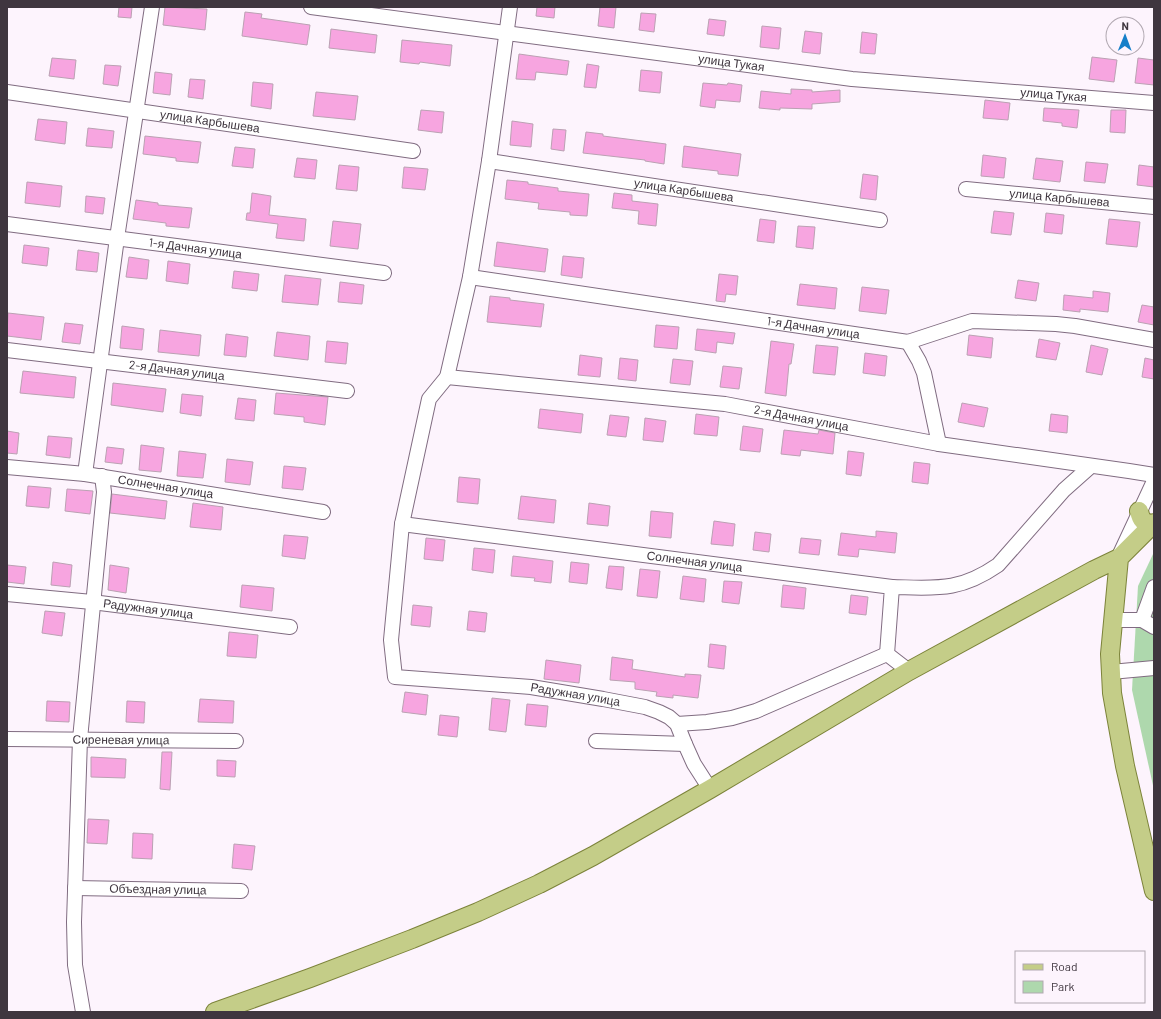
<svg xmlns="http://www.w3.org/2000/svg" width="1161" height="1019" viewBox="0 0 1161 1019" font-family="Barlow,sans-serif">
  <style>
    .green { fill: #aed8ad }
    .building { fill: #f7a5e0; stroke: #bba1b3 }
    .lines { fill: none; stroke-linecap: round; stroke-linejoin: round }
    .minor-casing { stroke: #806c81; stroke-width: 16 }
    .major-casing { stroke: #7c833a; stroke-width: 20 }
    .minor { stroke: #fff; stroke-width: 14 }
    .major { stroke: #c4cd88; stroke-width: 18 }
    .labels { text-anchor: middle; stroke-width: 3; stroke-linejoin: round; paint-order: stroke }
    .street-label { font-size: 12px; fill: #3f363f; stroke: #fdf4fd }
  </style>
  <rect width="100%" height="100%" fill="#fdf4fd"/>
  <path class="green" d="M1154,552V790L1132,690L1138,586Z"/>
  <path class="building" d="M119,7H132L131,18L118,17Z
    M165,7L207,9L205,30L163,25Z
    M537,7H555L554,18L536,16Z
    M600,7H616L614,28L598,26Z
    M245,12L262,14L261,18L310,25L307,45L242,36Z
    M641,13L656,14L654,32L639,30Z
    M709,19L726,21L724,36L707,34Z
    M762,26L781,28L779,49L760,47Z
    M331,29L377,35L375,53L329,48Z
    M805,31L822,33L820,54L802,52Z
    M862,32L877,34L875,54L860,53Z
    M402,40L452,45L450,66L420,62L419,64L400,62Z
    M519,54L569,61L567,75L536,72L535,80L516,79Z
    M1092,57L1117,60L1114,82L1089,79Z
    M52,58L76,60L74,79L49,76Z
    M1138,58L1154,60V85L1135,83Z
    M587,64L599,66L596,88L584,87Z
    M105,65L121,66L118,86L103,84Z
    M641,70L662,72L660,93L639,91Z
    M155,72L172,74L170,95L153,93Z
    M190,79L205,80L203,99L188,97Z
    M253,82L273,84L271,109L251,106Z
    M703,83L727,85L728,83L742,85L740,102L716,100L715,108L700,106Z
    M791,89L812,90V92L840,90V102L812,104V109L780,108V110L759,108L761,91L791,94Z
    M316,92L358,96L355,120L313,116Z
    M985,100L1010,103L1008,120L983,118Z
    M1044,108L1079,110L1077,128L1062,126V123L1043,121Z
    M421,110L444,112L442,133L418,130Z
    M1111,110H1126L1125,133L1110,132Z
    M38,119L67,122L65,144L35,140Z
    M512,121L533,124L531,147L510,145Z
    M88,128L114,131L112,148L86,146Z
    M553,129L566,130L564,151L551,149Z
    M586,132L603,134V136L666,144L664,164L645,161V160L583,153Z
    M145,136L201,142L198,163L176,161V158L143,154Z
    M684,146L741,154L738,176L718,174V171L682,167Z
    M235,147L255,149L253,168L232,166Z
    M983,155L1006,158L1004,178L981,176Z
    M297,158L317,160L315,179L294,177Z
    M1036,158L1063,161L1060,182L1033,179Z
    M1086,162L1108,164L1105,183L1084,181Z
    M339,165L359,167L357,191L336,189Z
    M1139,165L1154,167V187L1137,185Z
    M404,167L428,169L425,190L402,188Z
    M863,174L878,176L876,200L860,198Z
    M507,180L528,182V184L558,188V191L589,194L587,216L570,215V212L538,209L539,203L505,199Z
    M27,182L62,186L60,207L25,203Z
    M252,193L271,196L269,215L306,219L304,241L276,238L278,224L246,220L247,213H250Z
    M614,193L632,195V201L658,204L656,226L638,224L639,211L612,208Z
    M86,196L105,198L103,214L85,212Z
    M136,200L158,203V205L192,208L189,228L166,226V223L133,219Z
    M994,211L1014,213L1011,235L991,233Z
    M1046,213L1064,215L1062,234L1044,232Z
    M760,219L776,221L774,243L757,241Z
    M1109,219L1140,222L1137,247L1106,244Z
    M333,221L361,224L358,249L330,246Z
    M798,226L815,227L813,249L796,247Z
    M497,242L548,249L545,272L494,266Z
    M24,245L49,248L47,266L22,263Z
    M78,250L99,253L97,272L76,270Z
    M563,256L584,258L582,278L561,275Z
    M129,257L149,260L147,279L126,277Z
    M168,261L190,264L188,284L166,281Z
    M234,271L259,274L257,291L232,288Z
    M719,274L738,276L736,295L726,294L725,302L716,301Z
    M285,275L321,279L318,305L282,302Z
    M1018,280L1039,283L1036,301L1015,298Z
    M340,282L364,285L362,304L338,302Z
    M800,284L837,288L835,309L797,305Z
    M862,287L889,290L886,314L859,311Z
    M1093,291L1110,293L1108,312L1080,309V312L1063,310L1064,295L1093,298Z
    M490,296L510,298V300L544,304L541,327L487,322Z
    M1142,305L1154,307V325L1138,322Z
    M8,313L44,317L41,340L7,336Z
    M65,323L83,325L80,344L62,342Z
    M656,325L679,327L677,349L654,347Z
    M122,326L144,329L142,350L120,348Z
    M697,329L735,333L733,344L717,342L716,353L695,350Z
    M160,330L201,335L199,356L158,352Z
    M277,332L310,336L308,360L274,356Z
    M226,334L248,337L246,357L224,355Z
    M969,335L993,338L991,358L967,355Z
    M1039,339L1060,343L1056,360L1036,357Z
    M327,341L348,343L346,364L325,362Z
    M771,341L794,344L791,364H789L786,396L765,393Z
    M816,345L838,347L835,375L813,373Z
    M1091,345L1108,349L1102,375L1086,372Z
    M865,353L887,356L885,376L863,373Z
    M580,355L602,358L600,377L578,375Z
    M620,358L638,360L636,381L618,379Z
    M1145,358L1154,360V379L1142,377Z
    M673,359L693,361L690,385L670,383Z
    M723,366L742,368L739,389L720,387Z
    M23,371L76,377L74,398L20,393Z
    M113,383L166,389L163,412L111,405Z
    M276,393L328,397L325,425L304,422V417L274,414Z
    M182,394L203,396L201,416L180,413Z
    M238,398L256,400L254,421L235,419Z
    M962,403L988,408L984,427L958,422Z
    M540,409L583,414L581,433L538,428Z
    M696,414L719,417L717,436L694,434Z
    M1051,414L1068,416L1067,433L1049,431Z
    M610,415L629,417L626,437L607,435Z
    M645,418L666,421L663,442L643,440Z
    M743,426L763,429L760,452L740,450Z
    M784,430L818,434L819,430L835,433L833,454L801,450L800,456L781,454Z
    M7,431L19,433L17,454L7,453Z
    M48,436L72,438L70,458L46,455Z
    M141,445L164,448L161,472L139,470Z
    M107,447L124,449L122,464L105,462Z
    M179,451L206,454L203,478L177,476Z
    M848,451L864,453L861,476L846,474Z
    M227,459L253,462L250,485L225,482Z
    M914,462L930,464L928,484L912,482Z
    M284,466L306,468L303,490L282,488Z
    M459,477L480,479L478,504L457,502Z
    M28,486L51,488L49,508L26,506Z
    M67,489L93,491L90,514L65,511Z
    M112,494L167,501L165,519L110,513Z
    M521,496L556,500L554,523L518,519Z
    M193,503L223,507L221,530L190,527Z
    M589,503L610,506L608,526L587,524Z
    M651,511L673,513L671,538L649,536Z
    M714,521L735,524L733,546L711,544Z
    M876,531L897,533L895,553L859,549L858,557L838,555L841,533L876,537Z
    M755,532L771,534L769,552L753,550Z
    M284,535L308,537L305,559L282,556Z
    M426,538L445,540L443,561L424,559Z
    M801,538L821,540L819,555L799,553Z
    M474,548L495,550L493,573L472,570Z
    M513,556L553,561L551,583L534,581L535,578L511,576Z
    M53,562L72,565L70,587L51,585Z
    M571,562L589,564L587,584L569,582Z
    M7,565L26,567L24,584L7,582Z
    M110,565L129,568L126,593L108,590Z
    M609,566L624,567L622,590L606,588Z
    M640,569L660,571L657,598L637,596Z
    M683,576L706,579L704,602L680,599Z
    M724,581L742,582L739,604L722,602Z
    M242,585L274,588L272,611L240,607Z
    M783,585L806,588L804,609L781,607Z
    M851,595L868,597L866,615L849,613Z
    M413,605L432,607L430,627L411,625Z
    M45,611L65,613L62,636L42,633Z
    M469,611L487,613L485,632L467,630Z
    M229,632L258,635L256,658L227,656Z
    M710,644L726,646L724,669L708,667Z
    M612,657L633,660L632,669L685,677V674L701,675L698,698L673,695V698L656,696L657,692L635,689V682L610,680Z
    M546,660L581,665L579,683L544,679Z
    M405,692L428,695L426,715L402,712Z
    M492,698L510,700L506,732L489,730Z
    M200,699L234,701L233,723L198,722Z
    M47,701L70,702L69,722L46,721Z
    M127,701L145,702L144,723L126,722Z
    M527,704L548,706L546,727L525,725Z
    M440,715L459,717L457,737L438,735Z
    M162,752H172L170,790L160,789Z
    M91,757L126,759L125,778L91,777Z
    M217,760L236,761L235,777L217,776Z
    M88,819L109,820L107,844L87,843Z
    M133,833L153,834L152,859L132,858Z
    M234,844L255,846L252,870L232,868Z"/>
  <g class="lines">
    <defs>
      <g id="minor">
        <path id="s1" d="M311,7L852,79L1154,103"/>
        <path id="s2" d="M510,7L489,161L470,277L447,377L429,399L402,524L391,640L395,677L531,687L603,699L645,707L659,712L669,717L677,724L685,744L694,764L710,789"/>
        <path id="s3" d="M7,92L413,151"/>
        <path id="s4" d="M489,161L880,220"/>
        <path id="s5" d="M966,189L1154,207"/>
        <path id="s6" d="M7,224L384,273"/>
        <path id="s7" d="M470,277L908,342L972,321L1056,324L1075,326L1154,340"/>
        <path d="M908,342L919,361L924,373L939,444"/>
        <path id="s8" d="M7,350L347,391"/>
        <path id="s9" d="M447,377L725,404L939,444L1129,471L1154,475"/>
        <path id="s10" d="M7,467L85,474L323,512"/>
        <path d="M85,474L117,238L152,7"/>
        <path id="s11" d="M402,524L892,587L887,654L909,671"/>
        <path d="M1120,554L1154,481"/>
        <path d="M892,587C936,588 959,592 998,565L1064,490L1091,466"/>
        <path id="s12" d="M7,594L92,602L290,627"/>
        <path d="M1113,620H1142L1154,587"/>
        <path d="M1142,620L1154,627"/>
        <path d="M1111,672L1154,668"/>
        <path d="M677,724L707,722L732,718L756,711L887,654"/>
        <path id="s13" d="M7,739L236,741"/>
        <path d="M596,741L685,744"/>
        <path id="s14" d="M75,888L241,891"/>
        <path d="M83,1012L75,965L74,922L80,739L104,492L102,476"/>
      </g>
      <path id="major" d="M1139,511C1141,520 1143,523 1153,524
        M1119,558L1110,654L1112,693L1125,766L1154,891
        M215,1012L310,978L412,939L478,912L539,884L593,856L710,789L909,671L1094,570L1119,558L1154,523"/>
    </defs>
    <use href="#minor" class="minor-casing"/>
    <use href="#major" class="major-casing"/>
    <use href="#minor" class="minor"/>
    <use href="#major" class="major"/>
  </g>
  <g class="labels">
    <g class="street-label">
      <text dy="4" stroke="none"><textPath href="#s1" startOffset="424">улица Тукая</textPath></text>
      <text dy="4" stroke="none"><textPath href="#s1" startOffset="748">улица Тукая</textPath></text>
      <text dy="4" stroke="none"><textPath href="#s3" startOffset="205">улица Карбышева</textPath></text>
      <text dy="4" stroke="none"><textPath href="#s4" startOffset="197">улица Карбышева</textPath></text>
      <text dy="4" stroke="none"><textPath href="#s5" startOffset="94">улица Карбышева</textPath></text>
      <text dy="4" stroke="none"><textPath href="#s6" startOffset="190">1-я Дачная улица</textPath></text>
      <text dy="4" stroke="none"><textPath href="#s7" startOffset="347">1-я Дачная улица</textPath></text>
      <text dy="4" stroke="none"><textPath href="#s8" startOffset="171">2-я Дачная улица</textPath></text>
      <text dy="4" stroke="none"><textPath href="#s9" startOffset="357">2-я Дачная улица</textPath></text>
      <text dy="4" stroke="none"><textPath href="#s10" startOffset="160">Солнечная улица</textPath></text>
      <text dy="4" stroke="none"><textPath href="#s11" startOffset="295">Солнечная улица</textPath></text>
      <text dy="4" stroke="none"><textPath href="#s12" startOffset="142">Радужная улица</textPath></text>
      <text dy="4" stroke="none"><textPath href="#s2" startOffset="867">Радужная улица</textPath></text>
      <text dy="4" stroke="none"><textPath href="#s13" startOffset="114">Сиреневая улица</textPath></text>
      <text dy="4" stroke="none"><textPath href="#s14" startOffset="83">Объездная улица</textPath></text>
    </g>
  </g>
  <rect width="1161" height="1019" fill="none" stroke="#3f363f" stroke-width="16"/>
  <rect x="1015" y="951" width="130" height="52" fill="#fdf4fd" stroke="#b1a8b1"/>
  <rect x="1023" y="964" width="20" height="6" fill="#c4cd88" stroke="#b1a8b1"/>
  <text x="1051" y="971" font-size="12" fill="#3f363f">Road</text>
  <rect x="1023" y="981" width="20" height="12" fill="#aed8ad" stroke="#b1a8b1"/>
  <text x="1051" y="991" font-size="12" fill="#3f363f">Park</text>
  <g transform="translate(1125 36) rotate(1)"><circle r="19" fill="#fdf4fd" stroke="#b1a8b1"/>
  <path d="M0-3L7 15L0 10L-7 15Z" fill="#167fc9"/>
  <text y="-6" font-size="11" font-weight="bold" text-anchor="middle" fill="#3f363f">N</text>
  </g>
</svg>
